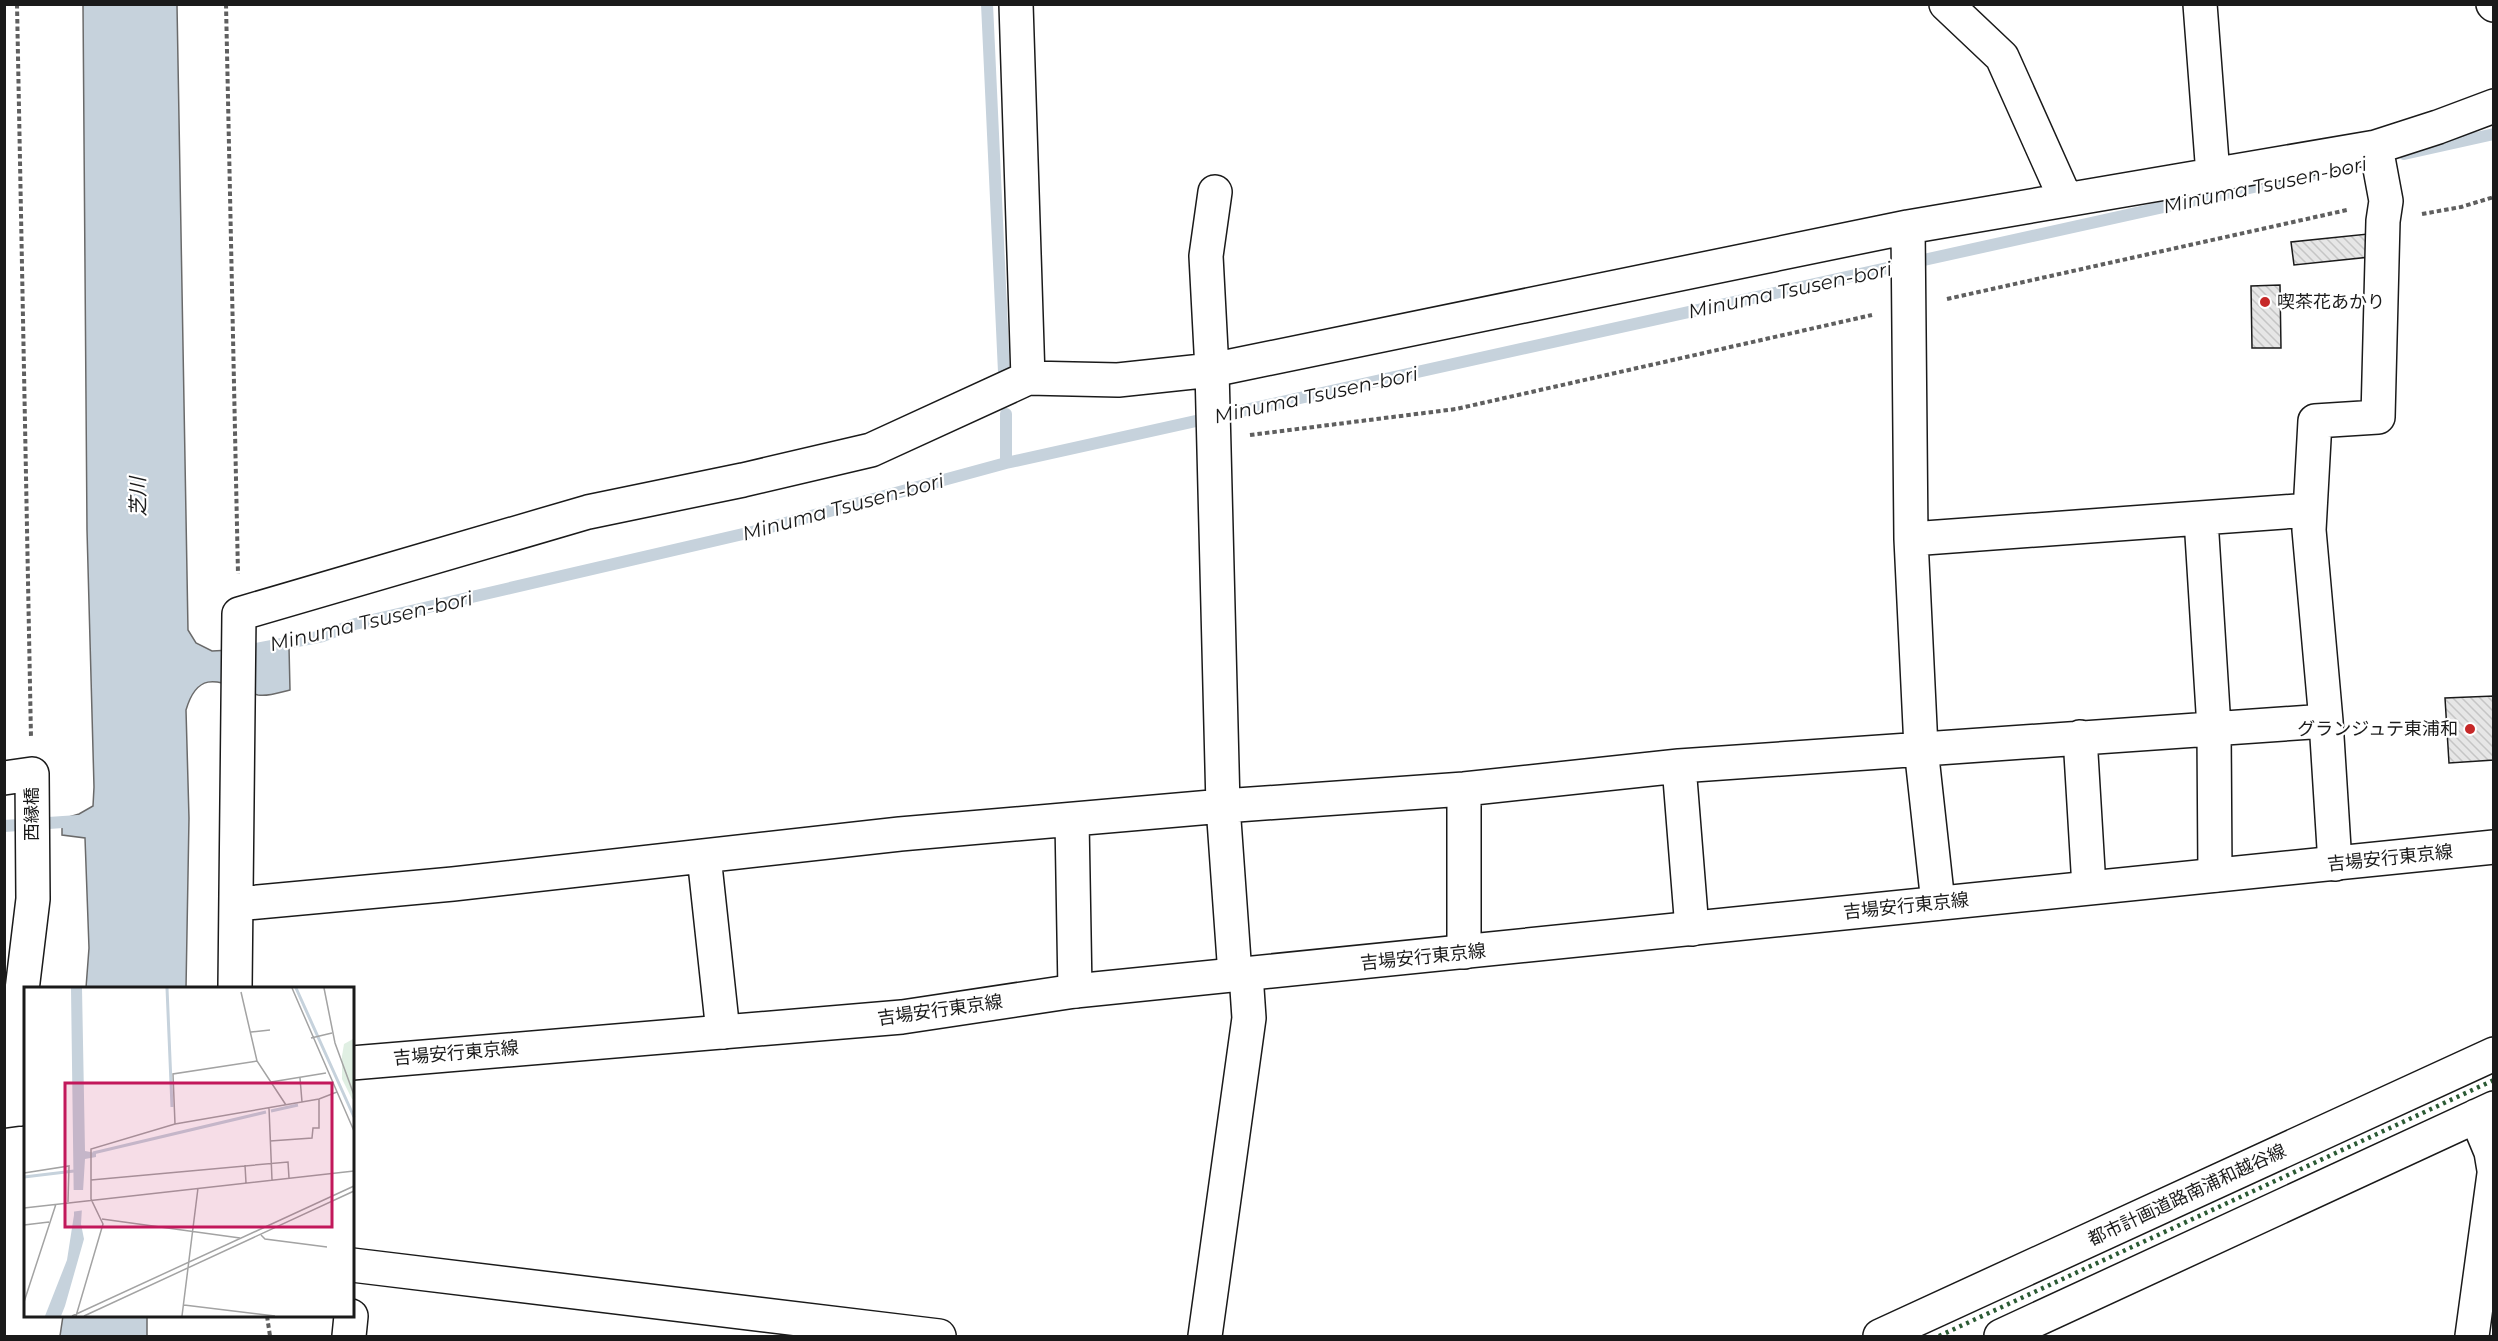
<svg xmlns="http://www.w3.org/2000/svg" width="2498" height="1341" viewBox="0 0 2498 1341" font-family="Montserrat,'Noto Sans JP',sans-serif">
  <style>
    .water { fill: #c6d2dc; stroke: #6a6a6a; stroke-width: 1.5 }
    .lines { fill: none; stroke-linecap: round; stroke-linejoin: round }
    .stream { stroke: #c6d2dc; stroke-width: 12 }
    .building { fill: url(#building-back-hatch); stroke: #1a1a1a; stroke-width: 1.5 }
    .minor-casing { stroke: #1a1a1a; stroke-width: 36 }
    .major-casing { stroke: #1a1a1a; stroke-width: 36 }
    .path { stroke: #5f5f5f; stroke-width: 4; stroke-dasharray: 4.5 3; stroke-linecap: butt }
    .minor { stroke: #fff; stroke-width: 33 }
    .major { stroke: #fff; stroke-width: 33 }
    .hedge { stroke: #2b5a34; stroke-width: 4.5; stroke-dasharray: 3 4.5; stroke-linecap: butt }
    .poi-dot { fill: #c62828; stroke: #fff; stroke-width: 2 }
    .labels { text-anchor: middle; stroke-width: 4.5; stroke-linejoin: round; paint-order: stroke }
    .poi-label { font-size: 18px; fill: #1a1a1a; stroke: #fff; text-anchor: start }
    .street-label { font-size: 18px; fill: #1a1a1a; stroke: #fff }
    .water-label { font-size: 20px; font-style: italic; fill: #1a1a1a; stroke: #fff }
    .inset-river { fill: none; stroke: #c6d2dc; stroke-width: 3 }
    .inset-road { fill: none; stroke: #a3a3a3; stroke-width: 1.5 }
    .view { fill: #c2185b; fill-opacity: 0.15; stroke: #c2185b; stroke-width: 3 }
    .inset-edge { fill: none; stroke: #1a1a1a; stroke-width: 3 }
  </style>
  <defs>
    <pattern id="building-back-hatch" width="6" height="6" patternUnits="userSpaceOnUse" patternTransform="scale(1.5)"><rect width="6" height="6" fill="#e6e6e6"/><path d="M-1 5l2 2M0 0l6 6M5-1l2 2" fill="none" stroke="#c5c5c5"/></pattern>
  </defs>
  <rect width="100%" height="100%" fill="#fff"/>
  <path class="water" d="M83,5H177L188,630L196,643L212,651L289,647L290,690C281,692 268,697 258,695C228,688 200,662 186,710L189,818L186,988H86L89,948L85,838L62,835V819L79,814L93,806L94,787L87,530Z
    M63,1316H147V1336H60Z"/>
  <g class="lines">
    <path class="stream" d="M987,4L1004,372
      M2404,154L2494,134
      M1006,414V463
      M241,652L323,636L355,624L756,531L1006,463L2317,173
      M4,826L78,821"/>
  </g>
  <path class="building" d="M2368,234L2370,257L2294,265L2291,242Z
    M2280,285L2281,348H2252L2251,286Z
    M2494,696V760L2449,763L2445,698Z"/>
  <g class="lines">
    <defs>
      <path id="minor" d="M1016,4L1028,378
        M1946,4L2002,57L2066,200
        M2200,4L2213,175
        M2493,4L2494,5
        M1215,192L1206,256L1212,370L1223,806L1235,975
        M1908,227L1911,539L1921,748L1938,903
        M2201,519L2214,728L2215,875
        M1911,539L2310,510
        M2080,737L2089,887
        M1679,766L1692,929
        M4,778L32,774L33,899L19,1015L21,1109
        M1464,789V952
        M1072,820L1075,991
        M704,856L723,1032
        M2335,864L2326,721L2309,530L2315,421L2378,417L2383,221L2386,201L2376,147
        M237,904L453,884L900,834L1223,806L1464,789L1679,766L2326,721
        M235,988L239,614L588,512L743,480L871,450L1028,378L1118,380L1212,370L1908,227L2376,147L2438,127L2494,106
        M2476,1116L2491,1152L2494,1170
        M352,1265L939,1336
        M349,1336L351,1316
        M1205,1336L1249,1018L1246,974
        M1880,1336L2494,1054
        M2001,1336L2494,1108
        M2472,1336L2494,1174"/>
      <path id="major" d="M352,1063L902,1017L1075,991L2494,847
        M4,1111L26,1108"/>
    </defs>
    <use href="#minor" class="minor-casing"/>
    <use href="#major" class="major-casing"/>
    <path class="path" d="M17,4L31,738
      M226,4L238,574
      M2422,214L2461,207L2494,197
      M1947,299L2347,210
      M1250,435L1456,409L1872,315
      M267,1316L270,1336"/>
    <use href="#minor" class="minor"/>
    <use href="#major" class="major"/>
    <path class="hedge" d="M1939,1336L2494,1080"/>
  </g>
  <g class="poi-dot">
    <circle cx="2265" cy="302" r="6"/>
    <circle cx="2470" cy="729" r="6"/>
  </g>
  <g class="labels">
    <g class="poi-label">
      <text x="2277" y="308">喫茶花あかり</text>
      <text x="2458" y="735" text-anchor="end">グランジュテ東浦和</text>
    </g>
    <g class="street-label">
      <text transform="translate(32 814) rotate(-90)" y="6">西縁橋</text>
      <text transform="translate(2390 858) rotate(-6)" y="6">吉場安行東京線</text>
      <text transform="translate(1906 906) rotate(-6)" y="6">吉場安行東京線</text>
      <text transform="translate(1423 957) rotate(-6)" y="6">吉場安行東京線</text>
      <text transform="translate(940 1010) rotate(-8)" y="6">吉場安行東京線</text>
      <text transform="translate(456 1053) rotate(-5)" y="6">吉場安行東京線</text>
      <text transform="translate(2187 1195) rotate(-25)" y="6">都市計画道路南浦和越谷線</text>
    </g>
    <g class="water-label">
      <text transform="translate(2265 185) rotate(-12)" y="7">Minuma Tsusen-bori</text>
      <text transform="translate(1790 290) rotate(-12)" y="7">Minuma Tsusen-bori</text>
      <text transform="translate(1316 395) rotate(-12)" y="7">Minuma Tsusen-bori</text>
      <text transform="translate(138 497) rotate(-91)" y="7">芝川</text>
      <text transform="translate(843 507) rotate(-15)" y="7">Minuma Tsusen-bori</text>
      <text transform="translate(371 621) rotate(-13)" y="7">Minuma Tsusen-bori</text>
    </g>
  </g>
  <g transform="translate(24 987)">
    <rect width="330" height="330" fill="#fff"/>
    <path d="M329,52L330,112H328L318,92V69L320,57Z" fill="#e0efe3"/>
    <path d="M47,1H58L61,164L72,166V170L61,172L57,237L60,252L41,319L37,329H21L43,273L50,228Z" fill="#c6d2dc"/>
    <path d="M47,203H64L61,223L47,225Z" fill="#fff"/>
    <path class="inset-river" d="M143,1L148,120M272,1L330,130M247,124L274,118M69,166L242,125M0,190L50,184"/>
    <path class="inset-road" d="M268,1L330,144M300,1L311,56L330,108M217,5L233,74L262,118M227,45L246,43M287,51L308,46M276,91L278,115M247,95L302,86M245,121L248,193M151,137L149,87L233,74M246,154L288,151L289,141H295V112M221,178L222,196M0,186L45,179L44,215M67,193L264,175L265,191M0,221L330,184M78,232L216,251M0,238L25,235M237,248L241,252L303,260M0,315L32,217M160,318L251,329M48,329L330,199M52,329L79,237L67,212V162L151,137L295,112L313,105M60,329L330,204M158,329L174,201"/>
    <path class="view" d="M41,96H308V240H41Z"/>
    <rect width="330" height="330" class="inset-edge"/>
  </g>
  <rect width="2498" height="1341" fill="none" stroke="#1a1a1a" stroke-width="12"/>
</svg>
